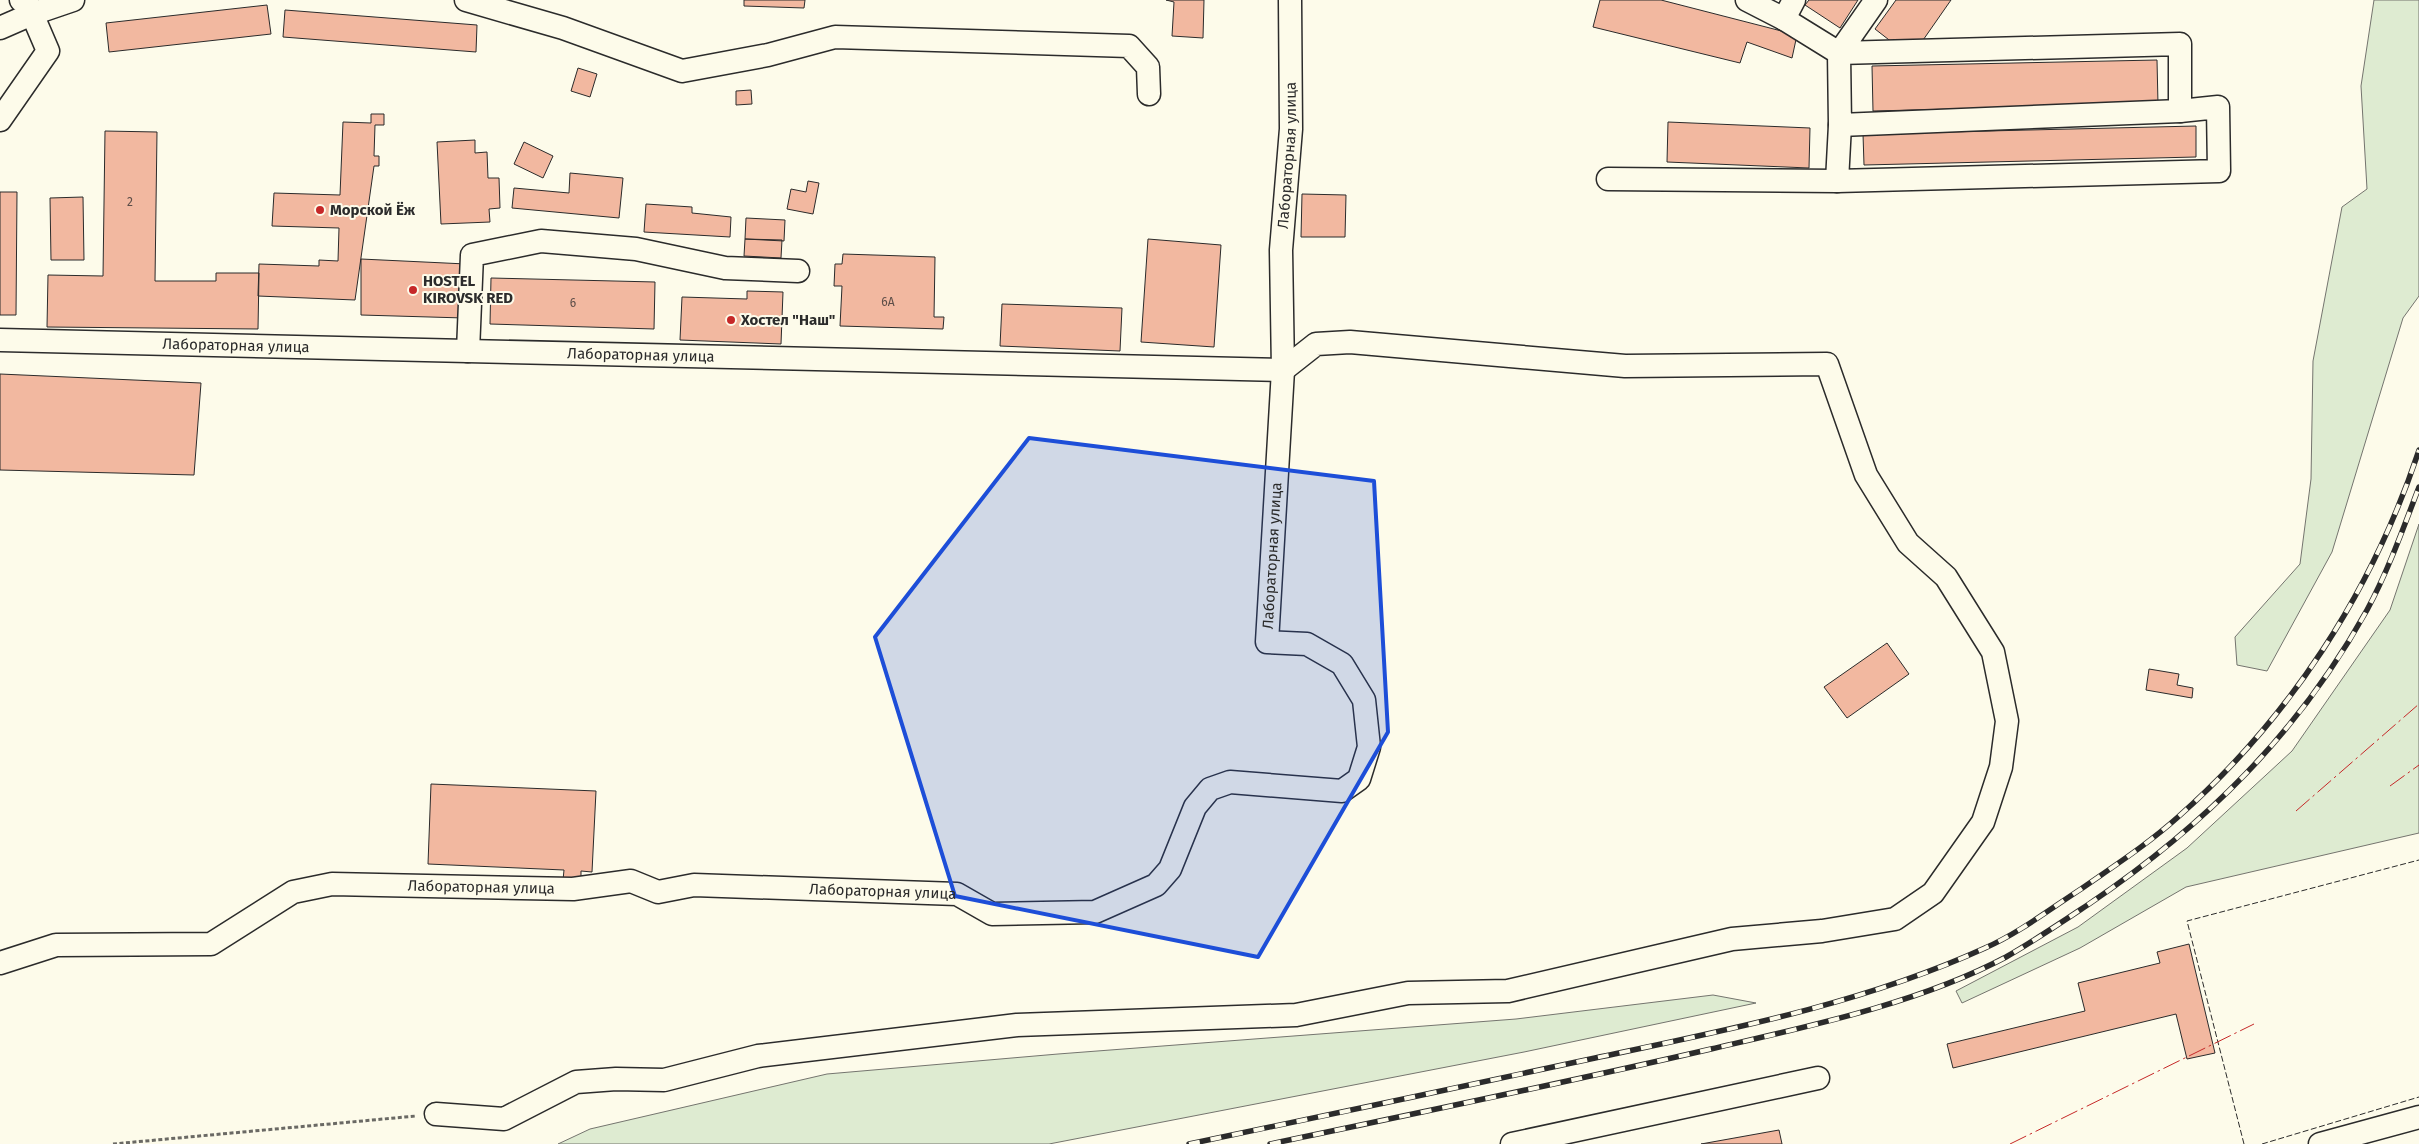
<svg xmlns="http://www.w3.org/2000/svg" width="2419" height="1144" viewBox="0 0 2419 1144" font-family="'Fira Sans',sans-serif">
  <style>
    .green { fill: #deebd1; stroke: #74746e }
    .building { fill: #f2b8a0; stroke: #2b2b2b }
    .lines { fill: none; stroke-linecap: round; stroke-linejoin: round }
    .minor-casing { stroke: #2b2b2b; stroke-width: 25 }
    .path { stroke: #6a6964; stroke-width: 3; stroke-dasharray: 4 2.5; stroke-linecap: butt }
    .minor { stroke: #fdfbea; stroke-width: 22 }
    .rail-casing { stroke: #2b2b2b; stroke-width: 5.5 }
    .rail { stroke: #fdfbea; stroke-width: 4; stroke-dasharray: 11; stroke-linecap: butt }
    .fence { stroke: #2b2b2b; stroke-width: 1; stroke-dasharray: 6 2.5; stroke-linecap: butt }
    .power { stroke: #c62828; stroke-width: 1; stroke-dasharray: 18 4 2.5 4; stroke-linecap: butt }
    .marked { fill: #1d4ed8; fill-opacity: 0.2; stroke: #1d4ed8; stroke-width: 4; stroke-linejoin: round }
    .poi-dot { fill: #c62828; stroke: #fdfbea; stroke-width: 2 }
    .labels { text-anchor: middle; stroke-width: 4; stroke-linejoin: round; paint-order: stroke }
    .number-label { font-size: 12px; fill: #5d4e48 }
    .street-label { font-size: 15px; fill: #2b2b2b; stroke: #fdfbea }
    .poi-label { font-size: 15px; font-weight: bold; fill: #2b2b2b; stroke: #fdfbea; text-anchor: start }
  </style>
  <rect width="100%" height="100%" fill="#fdfbea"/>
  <path class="green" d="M2374,0H2419V296L2403,318L2332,552L2267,671L2237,665L2235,637L2300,564L2311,479L2313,361L2342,207L2367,189L2361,86Z
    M2419,524V833L2186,887L2080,948L1962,1003L1956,991L2078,927L2187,848L2292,751L2390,610Z
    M1713,995L1756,1003L1524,1052L1049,1144H558L590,1129L827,1074L1058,1054L1516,1019Z"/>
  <path class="building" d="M744,0H805L804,8L744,6Z
    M1166,0H1204L1203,38L1172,36L1174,2Z
    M1600,0H1661L1797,35L1792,58L1747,42L1740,63L1593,27Z
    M1809,0H1858L1840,28L1805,5Z
    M1896,0H1951L1921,43H1893L1875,29Z
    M267,5L271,34L109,52L106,23Z
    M285,10L477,25L476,52L283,37Z
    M2157,60L2158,104L1873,111L1872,66Z
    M578,68L597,74L590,97L571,91Z
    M751,90L752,104L736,105V91Z
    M371,114H384V125H375L374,156H379V166H374L355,300L258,296L259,264L319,266V260L338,261L339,228L272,226L274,193L340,195L343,122L371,123Z
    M1668,122L1810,128L1809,168L1667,162Z
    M2196,126V157L1864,165L1863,134Z
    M105,131L157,132L155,281H216V273H259L258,329L47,327L48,275L103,276Z
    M475,140V153L487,152L488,178H499L500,208L489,209L490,222L441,224L437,142Z
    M524,142L553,156L543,178L514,164Z
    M570,173L623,178L619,218L512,208L514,188L569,193Z
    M808,181L819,183L813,214L787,209L791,189L806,192Z
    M0,192H17L16,315H0Z
    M1302,194L1346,195L1345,237H1301Z
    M83,197L84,260H51L50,198Z
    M646,204L692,207V213L731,217L730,237L644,232Z
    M746,218L785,220L784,241L745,239Z
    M745,239L782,240L781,258L744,256Z
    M1148,239L1221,245L1214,347L1141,342Z
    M843,254L935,257L934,317H944L943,329L840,326L842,286H834L835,264H842Z
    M361,259L466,264L464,318L361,315Z
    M491,278L655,282L654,329L490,324Z
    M747,291L783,292L781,344L680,340L682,297L747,299Z
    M1002,304L1122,308L1120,351L1000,346Z
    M0,374L201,383L194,475L0,470Z
    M1887,643L1909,674L1847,718L1824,687Z
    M2149,669L2179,674L2177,685L2193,688L2192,698L2146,690Z
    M431,784L596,791L592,872L581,871V881L563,880L564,870L428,864Z
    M2189,944L2215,1053L2187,1059L2176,1014L1953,1068L1947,1044L2085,1011L2078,983L2160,963L2157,952Z
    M1779,1130L1782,1144H1701Z"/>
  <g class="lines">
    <defs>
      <g id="minor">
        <path d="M466,0L563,28L682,71L768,55L835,37L1129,46L1148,67L1149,94"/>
        <path d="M1747,0L1784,19L1794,0"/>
        <path d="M1784,19L1839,53L2180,44V111L1840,125L1839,53L1876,0"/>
        <path d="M0,28L32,14L73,0"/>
        <path d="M0,120L48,51L27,2L21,0"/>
        <path d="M1840,125L1837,181L2219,171L2218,107L2180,111"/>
        <path d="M1608,179L1837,181"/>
        <path id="s1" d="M0,340L1283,370"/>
        <path d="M468,351L472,255L541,241L636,249L725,268L798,271"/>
        <path id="s2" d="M0,963L56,945L211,944L293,892L332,884L573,889L631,881L658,892L694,885L957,894L992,914L1095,912L1156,885L1170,869L1195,807L1210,789L1230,782L1342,791L1359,779L1369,747L1364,700L1342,664L1307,644L1267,642L1283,370L1281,250L1291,129L1290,0"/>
        <path d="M436,1114L504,1119L576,1082L616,1079L664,1080L758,1056L1017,1025L1296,1015L1408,993L1508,991L1732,939L1822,931L1895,919L1933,893L1983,822L2001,767L2007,721L1993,652L1946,577L1908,543L1866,475L1827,364L1625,366L1350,342L1316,344L1283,370"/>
        <path d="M1512,1144L1818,1078"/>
        <path d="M2320,1144L2419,1117"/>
      </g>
    </defs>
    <use href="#minor" class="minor-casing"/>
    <path class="path" d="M113,1144L416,1116"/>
    <use href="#minor" class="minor"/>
    <defs>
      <path id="rail" d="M1189,1144C1324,1116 1460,1087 1595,1058C1727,1030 1862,1004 1985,948C2019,933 2050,909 2081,889C2114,866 2148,844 2178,817C2290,718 2372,592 2419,450
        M1270,1144C1417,1113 1564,1083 1711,1049C1806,1027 1920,1003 2006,957C2034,941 2062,922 2089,904C2204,826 2299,733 2367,610C2388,571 2403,529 2419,487"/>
    </defs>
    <use href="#rail" class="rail-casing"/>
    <use href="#rail" class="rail"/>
    <path class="fence" d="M2244,1144L2187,921L2419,860
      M2262,1144L2419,1097"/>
    <path class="power" d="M2390,786L2419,765
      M2296,811L2419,704
      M2010,1144L2254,1024"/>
  </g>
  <path class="marked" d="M1029,438L1374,481L1388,732L1258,957L955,896L875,637Z"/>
  <g class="poi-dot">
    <circle cx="320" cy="210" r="5"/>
    <circle cx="413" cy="290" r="5"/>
    <circle cx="731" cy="320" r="5"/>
  </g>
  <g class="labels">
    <g class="number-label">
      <text x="130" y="206">2</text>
      <text x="888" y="306">6А</text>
      <text x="573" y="307">6</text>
    </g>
    <g class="street-label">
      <text dy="5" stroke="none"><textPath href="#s2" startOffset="2146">Лабораторная улица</textPath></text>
      <text dy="5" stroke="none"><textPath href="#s1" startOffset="236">Лабораторная улица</textPath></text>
      <text dy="5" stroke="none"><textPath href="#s1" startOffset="641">Лабораторная улица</textPath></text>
      <text dy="5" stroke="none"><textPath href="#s2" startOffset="1745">Лабораторная улица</textPath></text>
      <text dy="5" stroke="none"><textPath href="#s2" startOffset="500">Лабораторная улица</textPath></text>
      <text dy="5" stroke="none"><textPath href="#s2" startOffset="905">Лабораторная улица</textPath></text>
    </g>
    <g class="poi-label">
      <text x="330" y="215">Морской Ёж</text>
      <text x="423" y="286">HOSTEL<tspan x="423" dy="17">KIROVSK RED</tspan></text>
      <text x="741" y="325">Хостел "Наш"</text>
    </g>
  </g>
</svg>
